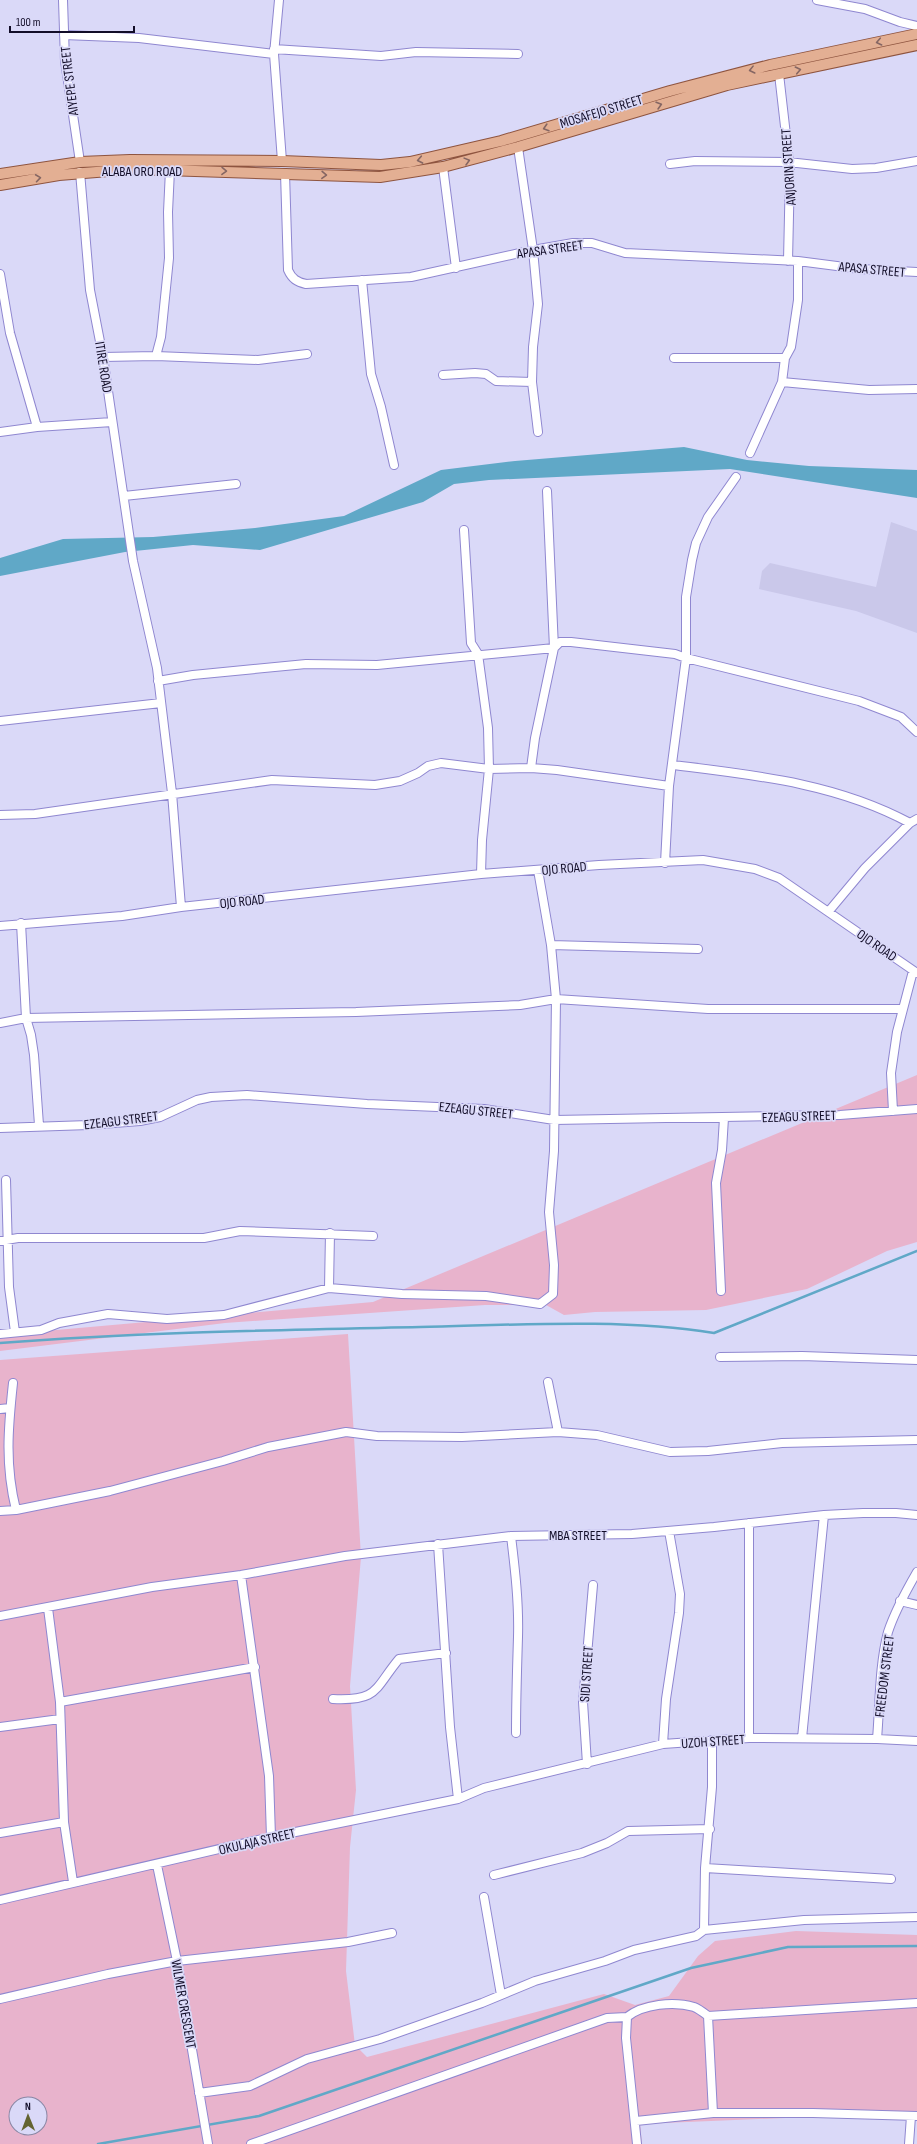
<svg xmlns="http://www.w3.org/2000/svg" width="917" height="2144" viewBox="0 0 917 2144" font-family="'Sofia Sans Condensed',sans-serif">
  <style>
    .built { fill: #cac8ea }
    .green { fill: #e8b3cc; fill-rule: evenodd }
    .water { fill: #60a8c7 }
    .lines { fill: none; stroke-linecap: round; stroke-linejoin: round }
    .stream { stroke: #60a8c7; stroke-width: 2.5 }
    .minor-casing { stroke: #8f87d0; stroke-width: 10 }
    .major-casing { stroke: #8e543f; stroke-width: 12 }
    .minor { stroke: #fff; stroke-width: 8 }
    .major { stroke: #e3af93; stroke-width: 10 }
    .oneway { stroke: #856663 }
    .labels { text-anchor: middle; stroke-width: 3.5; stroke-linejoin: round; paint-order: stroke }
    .street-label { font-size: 14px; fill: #120d28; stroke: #dad9f8 }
  </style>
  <rect width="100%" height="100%" fill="#dad9f8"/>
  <path class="built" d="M891,522L917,531V633L856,611L759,589L762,571L770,563L876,587Z"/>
  <path class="green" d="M917,1075V1242L887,1251L807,1289L706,1310L595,1312L564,1315L546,1305H485L225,1323L0,1351V1335L373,1302Z
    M348,1334L361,1557L350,1686L356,1790L350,1847L346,1971L355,2045L367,2057L604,1994L635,2005L669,1996L698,1956L715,1941L796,1931L917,1935V2115L833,2116L640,2124L642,2144H0V1360ZM16,2104H40V2128H16Z"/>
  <path class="water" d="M684,447L747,460L809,466L917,470V498L730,469L489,480L454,484L423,502L260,550L193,545L125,552L0,576V558L63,539L153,537L255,528L344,516L441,470L515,461Z"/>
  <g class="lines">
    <path class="stream" d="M0,1343C140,1332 280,1330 420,1327C516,1325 619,1318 714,1333L917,1251
      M98,2144L259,2116L691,1968L788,1947L917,1946"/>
    <defs>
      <path id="minor" d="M63,0L65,61L80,162
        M279,0L274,54L282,161
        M817,0L865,9L900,22L917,26
        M64,35L139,38L274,54
        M274,49L381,56L416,52L518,54
        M779,74L790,170L788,261
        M518,147L533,250L538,304L533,347L532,382L538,432
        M670,164L695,161L788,162L852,169L876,168L917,161
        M443,167L456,268
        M80,172L90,290L103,357L133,561L157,668L172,793L181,907
        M285,173L288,270C292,279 297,282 306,284L411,277L533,250L573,243H592L625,253L798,261L860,269L917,272
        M0,274L10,333L37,427
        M362,280L371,374L381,407L394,465
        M156,356L161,337L169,258L168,212L170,170
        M103,357L156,356L258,360L307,354
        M674,358H785
        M443,375L475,373L486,374L496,381L532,382
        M782,382L869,390L917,389
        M0,432L37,427L112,422
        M750,453L782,382L785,358L791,347L798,300V261
        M124,496L236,484
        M464,530L471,643L478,654L488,728L489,769L482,840L481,874
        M158,681L193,675L306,664L377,665L554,648L560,642H571L675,654L686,658L859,701L901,717L917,732
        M0,721L161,703
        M673,765C754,775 836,783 910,823
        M531,768L535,738L554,648L547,491
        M0,815L35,814L272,780L375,785L400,781L418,773L428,766L441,763L489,769L531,768L557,770L669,786
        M665,863L669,786L686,658V597L692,560L696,543L708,517L736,477
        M829,911L865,868L910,823L917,819
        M21,923L26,1018L31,1035L34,1055L39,1125
        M0,926L122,916L181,907L481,874L599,865L703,860L755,869L779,878L917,973
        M551,945L698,949
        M0,1023L26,1018L356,1012L520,1005L556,999L708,1009H903
        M893,1111L891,1073L897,1032L913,971
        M0,1128L89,1125L140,1121L160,1117L197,1100L211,1097L247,1095L367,1104L484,1109L554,1120L840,1115L917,1109
        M6,1180L9,1287L15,1332
        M0,1241L18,1238H204L240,1231L373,1236
        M329,1288L330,1233
        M721,1291L716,1183L722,1150L724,1118
        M0,1334L41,1330L59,1323L108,1314L167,1319L224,1315L329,1288L402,1294L486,1296L540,1304L553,1294L554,1265L549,1212L554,1151L556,999L551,945L538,870
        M720,1357L802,1356L917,1360
        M548,1382L558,1432
        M13,1383C8,1429 5,1465 16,1510
        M0,1409L10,1408
        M0,1511L16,1510L110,1491L223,1461L268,1447L346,1432L377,1436L462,1437L558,1432L597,1435L670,1452L708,1451L782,1443L917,1440
        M511,1536C515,1569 519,1603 518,1637C517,1669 516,1701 516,1733
        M438,1544L450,1727L458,1799
        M241,1575L269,1776L271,1837
        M900,1601L917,1605
        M48,1608L60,1702L64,1822L73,1882
        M0,1616L152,1587L241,1575L345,1556L511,1536L632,1534L714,1527L824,1515L863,1513H896L917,1515
        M333,1699C379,1701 374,1689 399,1659L446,1653
        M60,1702L255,1667
        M0,1727L60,1719
        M749,1738V1523
        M802,1738L824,1515
        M877,1739C880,1704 879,1666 888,1632C895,1611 906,1591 917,1572
        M663,1744L666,1699L679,1613L680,1594L669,1531
        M587,1764L583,1702L593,1585
        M0,1833L64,1822
        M157,1865L177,1961L208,2144
        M705,1868L891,1879
        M494,1875L582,1853L607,1843L628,1831L710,1829
        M484,1897L501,1995
        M0,1900L271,1837L458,1799L484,1788L663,1744L749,1738L877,1739L917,1741
        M704,1930L705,1868L712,1787V1740
        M0,1999L108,1974L177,1961L348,1942L392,1933
        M708,2016L917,2003
        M199,2093L250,2086L307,2059L380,2039L482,2003L535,1981L605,1961L634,1950L696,1936L704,1930L804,1920L917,1917
        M636,2121L713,2113H813L917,2116
        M251,2144L607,2018L627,2017
        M637,2144L626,2038L627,2017C643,2004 674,2001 694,2007C699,2009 704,2013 708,2016L713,2113
        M909,2144L911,2116"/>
      <path id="major" d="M0,174L80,162L130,160L282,161L381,165L410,162L501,141L670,91L770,65L917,34
        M0,185L59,175L134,169L380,177L443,167L518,147L727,85L917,45"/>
    </defs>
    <use href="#minor" class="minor-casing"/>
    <use href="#major" class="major-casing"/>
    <use href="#minor" class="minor"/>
    <use href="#major" class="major"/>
  </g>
  <defs><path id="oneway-chevron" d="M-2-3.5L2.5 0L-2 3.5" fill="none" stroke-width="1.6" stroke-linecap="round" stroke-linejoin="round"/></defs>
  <g class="oneway">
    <use href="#oneway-chevron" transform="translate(879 42) rotate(168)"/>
    <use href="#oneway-chevron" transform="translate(752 70) rotate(166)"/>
    <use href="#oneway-chevron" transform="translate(798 70) rotate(-12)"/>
    <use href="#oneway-chevron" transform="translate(659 105) rotate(-16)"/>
    <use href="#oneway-chevron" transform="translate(546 128) rotate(163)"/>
    <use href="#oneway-chevron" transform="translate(420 160) rotate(169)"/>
    <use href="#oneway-chevron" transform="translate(467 161) rotate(-15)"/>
    <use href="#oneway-chevron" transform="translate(224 171) rotate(1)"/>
    <use href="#oneway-chevron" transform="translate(324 175) rotate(2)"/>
    <use href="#oneway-chevron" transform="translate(38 178) rotate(-8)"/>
  </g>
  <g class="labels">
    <g class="street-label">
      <text transform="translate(69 81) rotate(-97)" y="5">AIYEPE STREET</text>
      <text transform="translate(601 111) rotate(-17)" y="5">MOSAFEJO STREET</text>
      <text transform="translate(788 167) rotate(-94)" y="5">ANJORIN STREET</text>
      <text x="142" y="176">ALABA ORO ROAD</text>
      <text transform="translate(550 249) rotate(-8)" y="5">APASA STREET</text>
      <text transform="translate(872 269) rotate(5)" y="5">APASA STREET</text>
      <text transform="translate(104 367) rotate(81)" y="5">ITIRE ROAD</text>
      <text transform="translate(564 868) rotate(-5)" y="5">OJO ROAD</text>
      <text transform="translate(242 901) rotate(-6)" y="5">OJO ROAD</text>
      <text transform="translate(877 945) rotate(35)" y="5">OJO ROAD</text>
      <text transform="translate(476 1110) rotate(6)" y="5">EZEAGU STREET</text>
      <text transform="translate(799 1116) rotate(-2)" y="5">EZEAGU STREET</text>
      <text transform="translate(121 1120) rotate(-7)" y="5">EZEAGU STREET</text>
      <text x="578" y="1540">MBA STREET</text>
      <text transform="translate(586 1674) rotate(-86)" y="5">SIDI STREET</text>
      <text transform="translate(884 1676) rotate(-83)" y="5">FREEDOM STREET</text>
      <text transform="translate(713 1741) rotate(-4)" y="5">UZOH STREET</text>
      <text transform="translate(257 1841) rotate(-13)" y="5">OKULAJA STREET</text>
      <text transform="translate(184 2004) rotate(80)" y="5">WILMER CRESCENT</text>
    </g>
  </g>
  <g transform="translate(28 2116) rotate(359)"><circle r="19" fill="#dad9f8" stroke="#8a87a5"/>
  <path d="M0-3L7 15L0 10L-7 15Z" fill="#646431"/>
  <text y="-6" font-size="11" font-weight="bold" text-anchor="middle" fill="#120d28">N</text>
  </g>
  <path d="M10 26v6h124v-6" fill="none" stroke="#120d28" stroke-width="2"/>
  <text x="16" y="26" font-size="12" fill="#120d28" stroke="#dad9f8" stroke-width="3" paint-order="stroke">100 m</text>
</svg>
